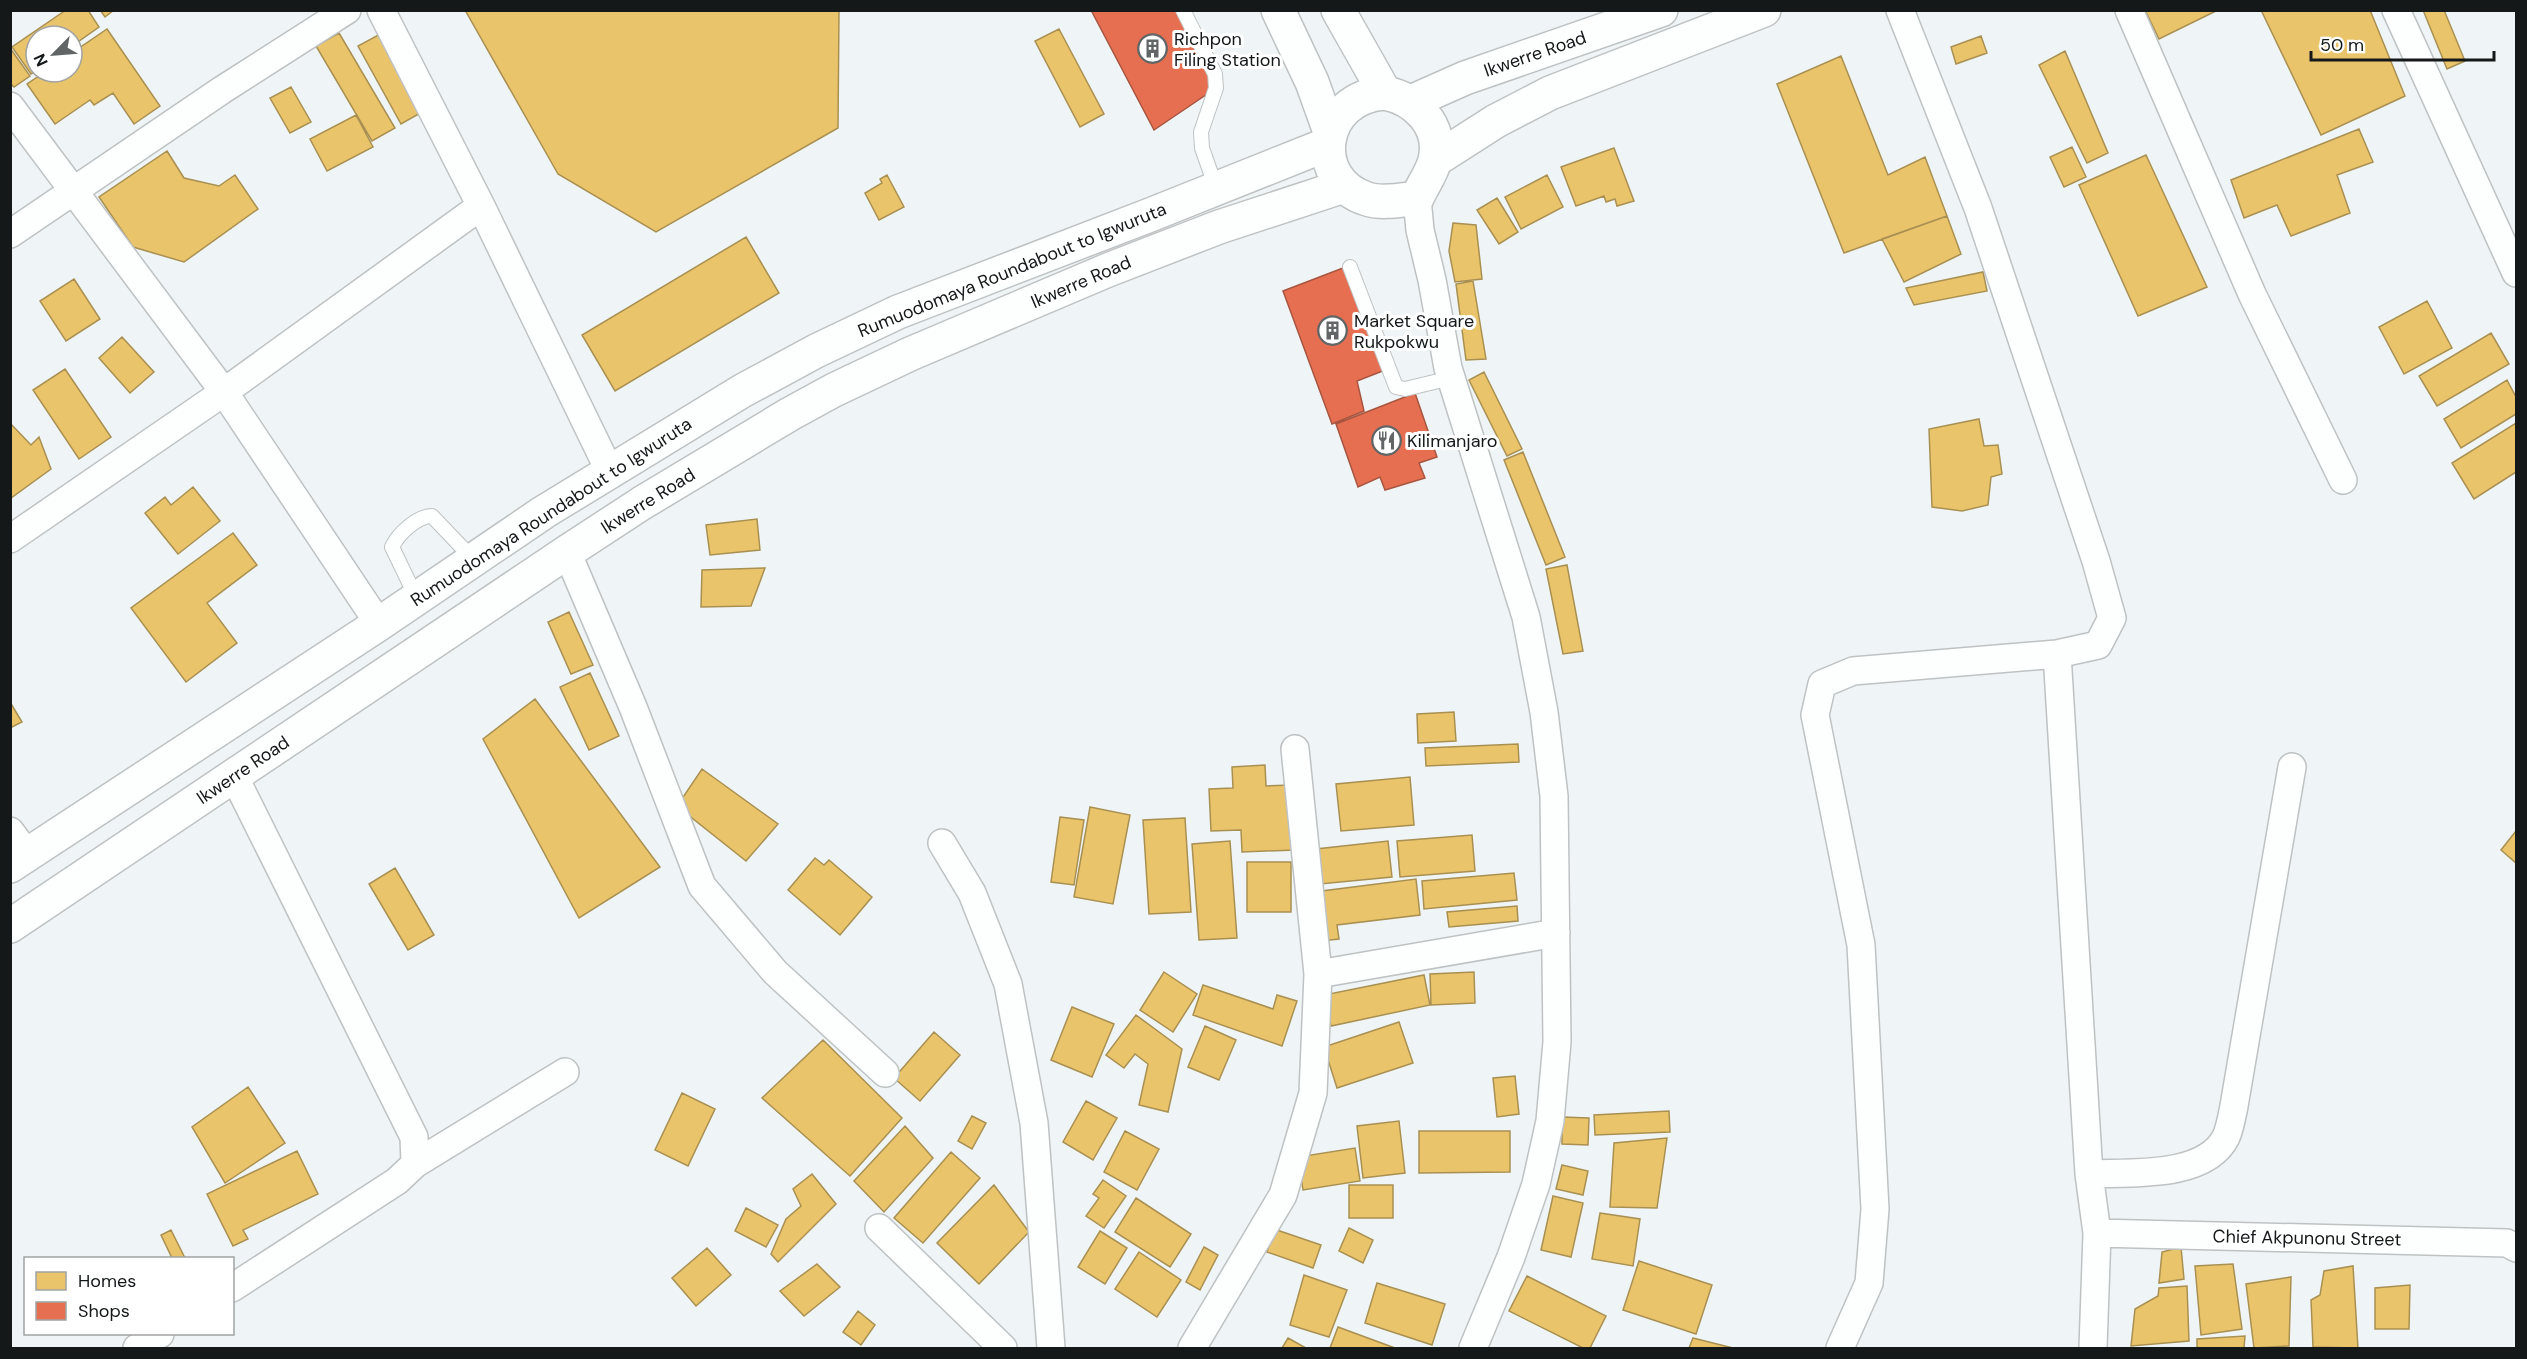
<svg xmlns="http://www.w3.org/2000/svg" width="2527" height="1359" viewBox="0 0 2527 1359" font-family="'DM Sans',sans-serif">
  <style>
    .homes { fill: #e9c46a; stroke: #a99052; stroke-width: 1.5 }
    .shops { fill: #e76f51; stroke: #a85540; stroke-width: 1.5 }
    .lines { fill: none; stroke-linecap: round; stroke-linejoin: round }
    .service-casing { stroke: #bec2c3; stroke-width: 16 }
    .minor-casing { stroke: #bec2c3; stroke-width: 30 }
    .secondary-casing { stroke: #bec2c3; stroke-width: 36 }
    .primary-casing { stroke: #bec2c3; stroke-width: 36 }
    .service { stroke: #fdfefe; stroke-width: 14 }
    .minor { stroke: #fdfefe; stroke-width: 27 }
    .secondary { stroke: #fdfefe; stroke-width: 33 }
    .primary { stroke: #fdfefe; stroke-width: 33 }
    .labels { text-anchor: middle; stroke-width: 6; stroke-linejoin: round; paint-order: stroke }
    .poi-label { font-size: 18px; fill: #141819; stroke: #fff; text-anchor: start }
    .street-label { font-size: 18px; fill: #141819; stroke: #fff }
  </style>
  <rect width="100%" height="100%" fill="#eff5f6"/>
  <path class="homes" d="M66,10H88L99,27L72,46V36H36V71L31,74L12,47Z
    M100,10H114L105,17Z
    M465,10H839L838,128L656,232L558,174Z
    M2145,10H2218L2159,39Z
    M2261,10H2370L2405,96L2321,135Z
    M2423,10H2444L2465,61L2447,69Z
    M107,29L160,106L134,124L113,93L94,105L90,100L55,124L27,84L45,72H72V53Z
    M1059,29L1104,114L1080,127L1035,41Z
    M339,33L395,128L372,141L316,46Z
    M382,33L424,111L401,124L358,46Z
    M1981,36L1987,53L1956,64L1951,47Z
    M10,48L30,76L14,87L10,83Z
    M2065,51L2108,153L2087,163L2039,65Z
    M1841,56L1888,175L1925,157L1947,216L1844,253L1777,84Z
    M291,87L311,122L290,133L270,98Z
    M356,115L373,147L327,171L310,139Z
    M2359,129L2373,162L2337,175L2350,213L2291,236L2277,205L2244,218L2231,180Z
    M2072,147L2086,177L2064,187L2050,157Z
    M1614,148L1634,201L1617,206L1615,199L1606,202L1604,196L1576,206L1561,167Z
    M167,151L184,178L219,186L235,175L258,209L184,262L133,247L99,197Z
    M2146,155L2207,287L2138,316L2079,185Z
    M887,175L904,207L879,220L865,193L882,183L880,179Z
    M1547,175L1563,207L1521,229L1505,197Z
    M1497,198L1518,232L1499,244L1477,210Z
    M1947,216L1961,254L1904,282L1882,239Z
    M1453,223L1476,225L1482,279L1455,282L1449,251Z
    M746,237L779,293L615,391L582,335Z
    M1983,272L1987,291L1914,305L1906,288Z
    M74,279L100,319L66,341L40,301Z
    M1473,281L1486,359L1466,360L1456,284Z
    M2427,301L2452,348L2404,374L2379,327Z
    M2491,333L2509,364L2437,406L2419,376Z
    M122,337L154,372L130,393L99,358Z
    M65,369L111,437L79,459L33,390Z
    M1484,372L1522,449L1507,456L1469,380Z
    M2507,380L2516,397V414L2461,448L2444,419Z
    M1979,419L1984,446L1998,445L2002,474L1991,477L1988,505L1962,511L1932,507L1929,429Z
    M10,423L31,445L39,437L51,469L11,498Z
    M2516,423V472L2474,499L2452,463Z
    M1523,452L1565,557L1546,565L1504,460Z
    M193,487L220,521L178,554L145,513L165,497L171,505Z
    M757,519L760,550L710,555L706,525Z
    M233,533L257,565L207,603L237,643L186,682L131,608Z
    M1567,565L1583,651L1563,654L1546,569Z
    M765,568L751,606L701,607L702,570Z
    M569,612L593,665L571,674L548,622Z
    M590,673L619,736L589,750L560,687Z
    M535,699L660,867L579,918L483,739Z
    M10,702L22,722L10,728Z
    M1454,712L1456,741L1418,743L1417,714Z
    M1518,744L1519,762L1426,766L1425,748Z
    M1265,765L1266,786L1291,785L1294,850L1242,852L1241,830L1211,831L1209,789L1233,788L1232,767Z
    M702,769L778,824L746,861L677,806Z
    M1410,777L1414,825L1341,831L1336,784Z
    M1090,807L1130,815L1113,904L1074,897Z
    M1060,817L1084,820L1074,885L1051,882Z
    M1185,818L1191,912L1149,914L1143,820Z
    M2516,831V863L2501,850Z
    M1472,835L1475,871L1400,877L1397,841Z
    M1230,841L1237,938L1199,940L1192,844Z
    M1388,841L1392,877L1320,884L1316,849Z
    M815,858L824,865L829,860L872,897L840,935L788,890Z
    M1247,862H1291V912H1247Z
    M395,868L434,935L408,950L369,884Z
    M1514,873L1517,900L1424,909L1422,881Z
    M1416,879L1420,915L1337,925L1339,939L1321,941L1314,892Z
    M1517,906L1518,921L1449,927L1447,912Z
    M1164,972L1197,994L1173,1032L1140,1010Z
    M1474,972L1475,1003L1431,1005L1430,974Z
    M1424,975L1430,1005L1331,1026L1324,995Z
    M1203,985L1273,1009L1277,995L1297,1001L1282,1046L1193,1015Z
    M1072,1007L1114,1024L1092,1077L1051,1060Z
    M1136,1015L1182,1049L1168,1112L1139,1105L1148,1064L1135,1054L1124,1068L1106,1055Z
    M1399,1022L1413,1063L1337,1088L1324,1047Z
    M1205,1026L1236,1040L1219,1080L1188,1067Z
    M934,1032L960,1055L920,1101L894,1078Z
    M823,1040L902,1118L850,1176L762,1098Z
    M1515,1076L1519,1114L1497,1117L1493,1078Z
    M248,1087L285,1143L225,1183L192,1127Z
    M682,1093L715,1109L688,1166L655,1150Z
    M1086,1101L1117,1118L1093,1160L1063,1142Z
    M1669,1111L1670,1132L1595,1135L1594,1115Z
    M972,1116L986,1123L972,1149L958,1141Z
    M1562,1117L1589,1118L1588,1145L1562,1144Z
    M1399,1121L1405,1173L1363,1178L1357,1126Z
    M905,1126L933,1158L884,1212L854,1181Z
    M1125,1131L1159,1149L1137,1190L1104,1172Z
    M1419,1131H1510V1172L1419,1173Z
    M1667,1138L1657,1208L1610,1207L1614,1143Z
    M1355,1148L1360,1181L1303,1190L1298,1157Z
    M297,1151L318,1194L243,1230L248,1239L233,1246L207,1194Z
    M951,1152L980,1178L923,1243L894,1218Z
    M1562,1165L1588,1171L1583,1195L1556,1189Z
    M812,1174L836,1204L778,1262L771,1254L786,1219L801,1206L793,1189Z
    M1103,1180L1126,1196L1104,1228L1086,1216L1099,1198L1093,1194Z
    M994,1185L1029,1232L979,1284L937,1243Z
    M1349,1185H1393V1218H1349Z
    M1553,1196L1583,1203L1571,1257L1541,1250Z
    M1136,1198L1191,1234L1170,1267L1115,1232Z
    M746,1208L778,1225L766,1247L735,1231Z
    M1600,1213L1640,1219L1633,1266L1592,1259Z
    M1349,1228L1373,1240L1363,1263L1339,1251Z
    M1274,1229L1321,1245L1313,1268L1267,1252Z
    M171,1230L185,1258H172L161,1235Z
    M1100,1231L1127,1248L1105,1284L1078,1267Z
    M1204,1247L1218,1255L1200,1290L1186,1282Z
    M2181,1247L2184,1279L2159,1283L2162,1252Z
    M707,1248L731,1275L696,1306L672,1278Z
    M1139,1252L1181,1280L1157,1317L1115,1289Z
    M1639,1261L1712,1285L1696,1334L1623,1310Z
    M817,1264L840,1287L804,1316L780,1291Z
    M2233,1264L2242,1329L2201,1335L2195,1266Z
    M2353,1266L2358,1348L2313,1347L2311,1300L2320,1295L2324,1271Z
    M1304,1275L1347,1290L1329,1337L1290,1325Z
    M1527,1276L1606,1316L1590,1348H1583L1509,1311Z
    M2291,1277L2289,1346L2254,1348L2246,1284Z
    M1377,1283L1445,1304L1432,1345L1365,1323Z
    M2410,1285L2409,1329H2375V1288Z
    M2187,1286L2189,1341L2131,1346L2135,1309L2158,1296L2159,1288Z
    M858,1311L875,1325L861,1345L843,1332Z
    M1338,1327L1395,1348H1330Z
    M2245,1336L2244,1348H2197V1339Z
    M1288,1338L1306,1348H1282Z
    M1693,1338L1733,1348H1689Z"/>
  <path class="shops" d="M1091,10H1175L1216,88L1154,130Z
    M1343,268L1385,370L1357,381L1364,411L1332,424L1283,291Z
    M1415,393L1437,457L1419,463L1425,478L1385,490L1380,477L1358,487L1336,424Z"/>
  <g class="lines">
    <defs>
      <path id="service" d="M1183,10L1215,74L1216,88L1201,132L1202,148L1216,188
        M1350,267L1396,387L1405,389L1451,378
        M417,599L392,547C398,534 417,516 432,516L474,560"/>
      <path id="minor" d="M381,10L481,206L609,470
        M2129,10L2252,294L2343,480
        M2396,10L2516,273
        M10,106L224,392L379,624
        M1417,198L1420,230L1432,280L1448,368L1526,617L1544,712L1554,796L1557,1042L1550,1121L1536,1184L1511,1257L1473,1348
        M10,234L222,90L347,10
        M10,539L224,392L481,206
        M567,552L633,707L702,886L775,972L885,1073
        M2057,654L2089,1174L2097,1233L2093,1348
        M10,831L27,854
        M942,843L972,893L1008,984L1034,1123L1051,1348
        M1318,974L1556,933
        M415,1164L565,1072
        M2089,1174C2129,1172 2205,1179 2226,1137C2230,1128 2232,1116 2234,1106L2292,767
        M879,1228L1003,1348
        M2097,1233L2507,1243L2516,1248
        M232,1288L397,1181L415,1164L414,1137L234,776
        M137,1348L160,1334
        M1192,1348L1283,1195L1313,1093L1318,974L1295,749
        M1840,1348L1869,1283L1875,1209L1861,945L1815,715L1822,684L1853,671L2057,654L2098,645L2112,618L2096,561L1978,208L1900,10"/>
      <path id="secondary" d="M1278,10L1312,82L1330,132
        M1338,10L1385,93"/>
      <path id="primary" d="M1385,93C1416,99 1443,126 1435,160C1432,173 1422,186 1417,198C1401,200 1382,204 1367,199C1308,180 1319,97 1385,93Z
        M1411,102L1465,78L1661,10
        M1435,160L1496,121L1550,93L1764,10
        M10,866L379,624L544,512L742,391L816,351L898,312L1150,215L1328,144
        M10,926L567,552L642,503L790,414L834,390L910,354L1108,270L1219,227L1344,186"/>
    </defs>
    <use href="#service" class="service-casing"/>
    <use href="#minor" class="minor-casing"/>
    <use href="#secondary" class="secondary-casing"/>
    <use href="#primary" class="primary-casing"/>
    <use href="#service" class="service"/>
    <use href="#minor" class="minor"/>
    <use href="#secondary" class="secondary"/>
    <use href="#primary" class="primary"/>
  </g>
  <defs>
    <symbol id="building-ring" viewBox="-11 -11 22 22"><circle r="9.5" fill="#fff" stroke="#616566" stroke-width="1.5"/><path d="M-4-6H4V6H1V3H-1V6H-4ZM-2.5-4.3h1.7v1.8h-1.7ZM.8-4.3h1.7v1.8H.8ZM-2.5-1h1.7V.8h-1.7ZM.8-1h1.7V.8H.8Z" fill="#616566"/></symbol>
    <symbol id="restaurant-ring" viewBox="-11 -11 22 22"><circle r="9.5" fill="#fff" stroke="#616566" stroke-width="1.5"/><path d="M-5-6h1v4h1v-4h1v4h1v-4h1v5L-1.5 .5V6h-2V.5L-5-1ZM5-6V6H3V1.5H1.5Q1.5-4 5-6Z" fill="#616566"/></symbol>
  </defs>
  <g fill-rule="evenodd">
    <use href="#building-ring" x="1136" y="32" width="33" height="33"/>
    <use href="#building-ring" x="1316" y="314" width="33" height="33"/>
    <use href="#restaurant-ring" x="1370" y="424" width="33" height="33"/>
  </g>
  <g class="labels">
    <g class="poi-label">
      <text x="1174" y="45">Richpon<tspan x="1174" dy="21">Filing Station</tspan></text>
      <text x="1354" y="327">Market Square<tspan x="1354" dy="21">Rukpokwu</tspan></text>
      <text x="1407" y="447">Kilimanjaro</text>
    </g>
    <g class="street-label">
      <text transform="translate(1535 54) rotate(-19)" y="6">Ikwerre Road</text>
      <text transform="translate(1012 270) rotate(-22)" y="6">Rumuodomaya Roundabout to Igwuruta</text>
      <text transform="translate(1081 282) rotate(-23)" y="6">Ikwerre Road</text>
      <text transform="translate(648 501) rotate(-32)" y="6">Ikwerre Road</text>
      <text transform="translate(551 512) rotate(-33)" y="6">Rumuodomaya Roundabout to Igwuruta</text>
      <text transform="translate(243 770) rotate(-34)" y="6">Ikwerre Road</text>
      <text transform="translate(2307 1238) rotate(1)" y="6">Chief Akpunonu Street</text>
    </g>
  </g>
  <rect width="2527" height="1359" fill="none" stroke="#141819" stroke-width="24"/>
  <rect x="24" y="1257" width="210" height="78" fill="#ffffff" stroke="#a1a3a3" stroke-width="1.5"/>
  <rect x="36" y="1272" width="30" height="18" fill="#e9c46a" stroke="#a1a3a3" stroke-width="1.5"/>
  <text x="78" y="1287" font-size="18" fill="#141819">Homes</text>
  <rect x="36" y="1302" width="30" height="18" fill="#e76f51" stroke="#a1a3a3" stroke-width="1.5"/>
  <text x="78" y="1317" font-size="18" fill="#141819">Shops</text>
  <g transform="translate(54 54) rotate(245)"><circle r="28" fill="#ffffff" stroke="#a1a3a3" stroke-width="1.5"/>
  <path d="M0-4.5L10 22L0 15L-10 22Z" fill="#616566"/>
  <text y="-9" font-size="16" font-weight="bold" text-anchor="middle" fill="#141819">N</text>
  </g>
  <path d="M2311 51v9h183v-9" fill="none" stroke="#141819" stroke-width="3"/>
  <text x="2320" y="51" font-size="18" fill="#141819" stroke="#ffffff" stroke-width="4.5" paint-order="stroke">50 m</text>
</svg>
